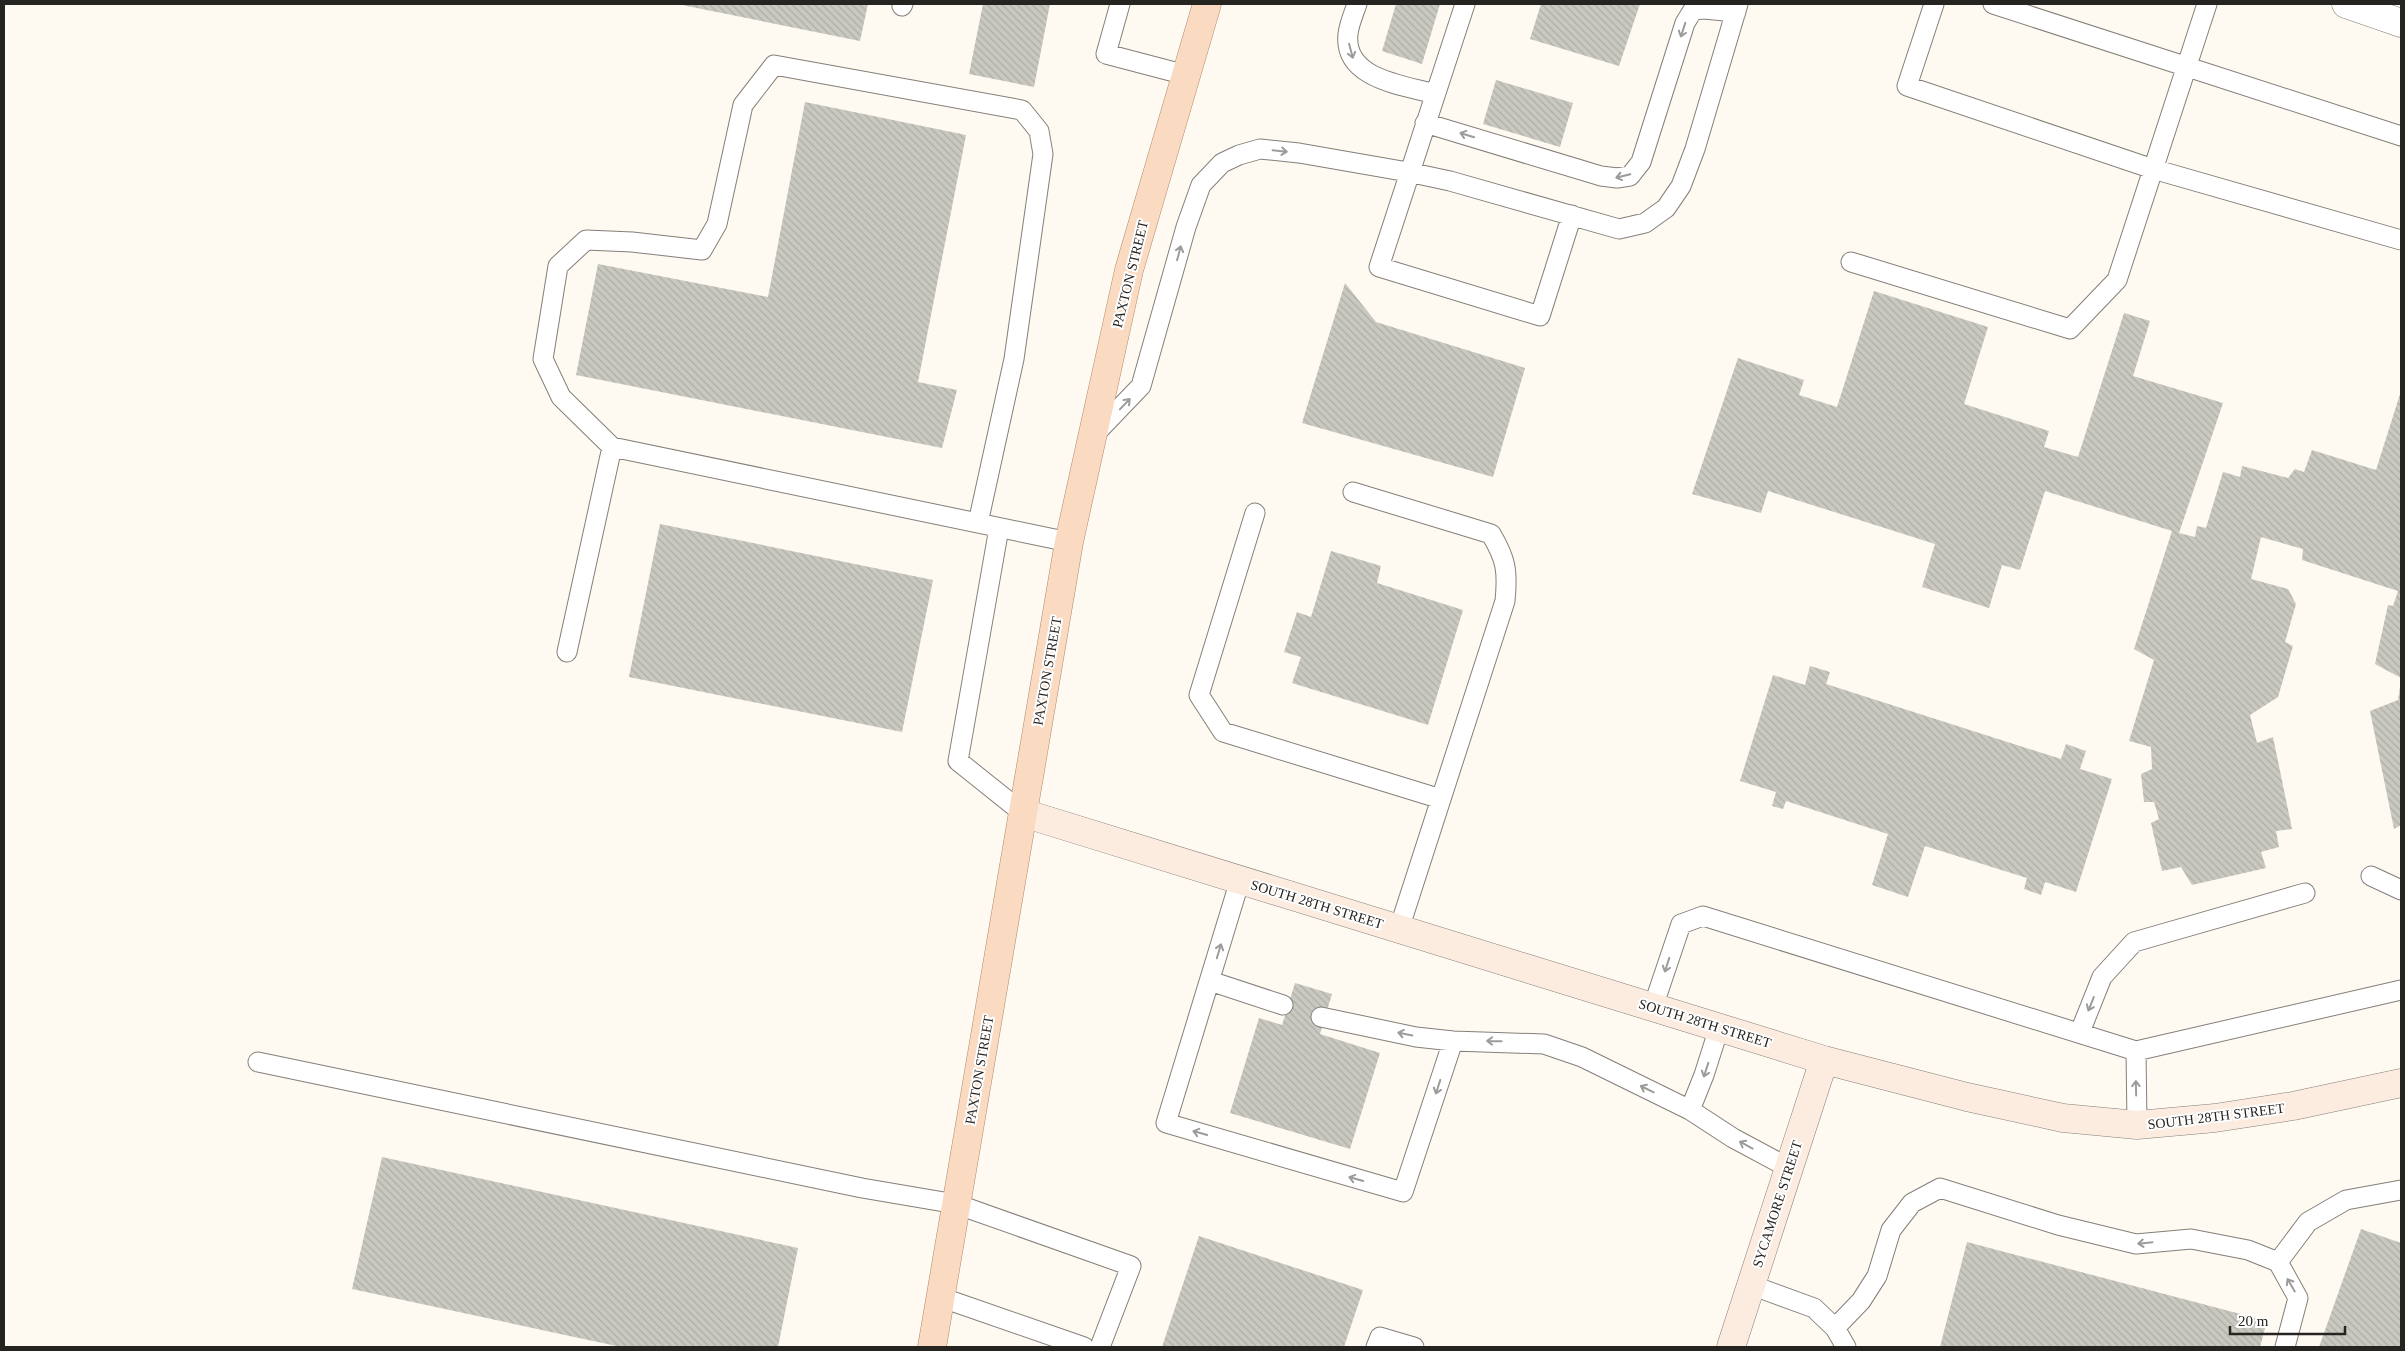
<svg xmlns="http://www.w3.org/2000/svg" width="2405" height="1351" viewBox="0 0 2405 1351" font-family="Georgia,serif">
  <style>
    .building { fill: url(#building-back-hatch) }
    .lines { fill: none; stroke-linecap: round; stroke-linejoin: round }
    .lane-casing { stroke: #847f79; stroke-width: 21 }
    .street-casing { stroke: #847f79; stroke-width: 29 }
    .secondary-casing { stroke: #847f79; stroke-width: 29 }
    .primary-casing { stroke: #ad8a6e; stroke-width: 29 }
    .lane { stroke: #fff; stroke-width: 19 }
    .street { stroke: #fff; stroke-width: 28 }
    .secondary { stroke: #fcece0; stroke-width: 28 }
    .primary { stroke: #fadac1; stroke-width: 28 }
    .oneway { stroke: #9d9c9b }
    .labels { text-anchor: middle; stroke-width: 4; stroke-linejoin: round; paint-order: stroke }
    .street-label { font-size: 14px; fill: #262421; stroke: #fff }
  </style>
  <defs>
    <pattern id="building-back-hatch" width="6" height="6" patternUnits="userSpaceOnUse" patternTransform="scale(1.25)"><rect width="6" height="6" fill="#cac9c1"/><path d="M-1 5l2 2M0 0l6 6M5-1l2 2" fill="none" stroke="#adaca6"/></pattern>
  </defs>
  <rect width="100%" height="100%" fill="#fef9f1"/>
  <path class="building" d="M677,4H868L860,41Z
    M983,4H1050L1034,87L969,74Z
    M1396,4H1440L1422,64L1382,51Z
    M1541,4H1640L1619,66L1530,39Z
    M1496,80L1573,103L1560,147L1483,124Z
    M805,102L966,135L918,382L957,390L942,448L576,375L598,264L768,297Z
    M1345,283L1376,322L1525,368L1493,477L1302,423Z
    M1874,291L1988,327L1964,404L2049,431L2044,447L2078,457L2124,313L2150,321L2133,376L2223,403L2179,533L2195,537L2197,526L2206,528L2223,472L2240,477L2242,466L2288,478L2295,469L2304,472L2312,450L2376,470L2401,391V678L2375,664L2388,605L2393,606L2398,591L2302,560L2303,549L2261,537L2251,579L2288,589L2296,604L2285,642L2293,646L2278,697L2250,715L2257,743L2273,737L2292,829L2276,831L2279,847L2261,852L2266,868L2192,885L2181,867L2162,871L2151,823L2159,819L2154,802H2144L2141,774L2152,769L2151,747L2129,741L2154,660L2134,649L2172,531L2045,491L2020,570L2002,565L1989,608L1922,587L1935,544L1768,491L1761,513L1692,494L1738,358L1804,380L1799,395L1837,407Z
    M660,524L933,580L902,732L629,677Z
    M1331,551L1381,566L1377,583L1463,610L1428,725L1292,683L1301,657L1284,652L1297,612L1311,617Z
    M1810,666L1830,672L1826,684L2061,759L2066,744L2086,751L2080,769L2112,779L2076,892L2045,882L2041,895L2024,889L2027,878L1925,846L1908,897L1872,885L1888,834L1786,801L1783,809L1772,806L1776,792L1740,781L1773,675L1805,685Z
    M2400,687L2401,825L2394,829L2370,711L2398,700Z
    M1295,983L1332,994L1320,1034L1380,1053L1350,1149L1230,1113L1259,1018L1282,1025Z
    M382,1157L798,1248L778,1347H621L352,1289Z
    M2361,1229L2401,1243V1347H2319Z
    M1199,1236L1363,1290L1344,1347H1162Z
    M1967,1242L2267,1321L2260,1347H1940Z"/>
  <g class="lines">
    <defs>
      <path id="lane" d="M1120,4L1106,54L1186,75
        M1357,4C1354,13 1349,24 1348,34C1343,79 1403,85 1435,94
        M1465,4L1379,267L1540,316L1572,215
        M1934,4L1907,86L2153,169L2401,240
        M1993,4L2401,136
        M902,6L903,4
        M1425,123L1601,176L1617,178L1630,176L1641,162L1685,23L1693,10L1704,9L1736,12
        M1851,262L2070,329L2117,280L2207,4
        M1093,436L1141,386L1186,227L1201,185L1222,163L1239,155L1260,149L1299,153L1408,172L1450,181L1619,229L1645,223L1666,208L1681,186L1695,149L1738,4
        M612,447L561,397L543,359L558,266L586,240L632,242L702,250L717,224L743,105L774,65L1022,110L1039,131L1043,154L1014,359L978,523
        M1353,492L1491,534C1506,559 1508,571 1505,601L1399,929
        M1255,513L1199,695L1223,732L1441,799
        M999,528L958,761L1023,813
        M567,652L612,447L1069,542
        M2371,876L2401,890
        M1240,880L1166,1123L1403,1192L1453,1041
        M1210,981L1283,1005
        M1653,1007L1681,924L1703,916L2136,1051L2401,990
        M1321,1017L1416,1037L1453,1041L1544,1044L1582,1057L1690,1110L1733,1138L1789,1168
        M2080,1032L2102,977L2134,942L2305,893
        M2136,1051L2137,1125
        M258,1062L862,1188L956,1204L1131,1266L1100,1347
        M1690,1110L1704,1075L1719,1028
        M2278,1262L2308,1222L2346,1200L2401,1190
        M1751,1285L1814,1308L1835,1328L1846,1347
        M940,1297L1084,1347
        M1835,1328L1861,1301L1877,1276L1891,1230L1912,1203L1940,1188L2058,1225L2136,1244L2191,1239L2248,1250L2278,1262L2298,1298L2285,1347
        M1376,1347L1380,1337L1414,1347"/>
      <path id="street" d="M2346,4L2401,23"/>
      <path id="secondary" d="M1023,813L1824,1060L1967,1097L2063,1118L2137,1125L2215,1118L2293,1106L2401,1083
        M1731,1347L1824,1060"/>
      <path id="primary" d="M932,1347L1069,542L1129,270L1207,4"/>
    </defs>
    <use href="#lane" class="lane-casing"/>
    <use href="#street" class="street-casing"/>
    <use href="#secondary" class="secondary-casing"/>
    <use href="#primary" class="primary-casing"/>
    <use href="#lane" class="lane"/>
    <use href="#street" class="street"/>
    <use href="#secondary" class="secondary"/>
    <use href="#primary" class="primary"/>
  </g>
  <defs><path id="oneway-shaft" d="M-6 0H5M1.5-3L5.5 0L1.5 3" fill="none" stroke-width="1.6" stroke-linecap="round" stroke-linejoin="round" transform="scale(1.25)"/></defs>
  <g class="oneway">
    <use href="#oneway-shaft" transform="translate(1683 30) rotate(108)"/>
    <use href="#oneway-shaft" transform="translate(1351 51) rotate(75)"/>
    <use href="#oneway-shaft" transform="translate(1467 135) rotate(-163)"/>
    <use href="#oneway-shaft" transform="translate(1280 151) rotate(6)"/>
    <use href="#oneway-shaft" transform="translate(1623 176) rotate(167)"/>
    <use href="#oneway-shaft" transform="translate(1179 253) rotate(-75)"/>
    <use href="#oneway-shaft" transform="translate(1125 404) rotate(-46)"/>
    <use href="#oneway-shaft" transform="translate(1219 951) rotate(-73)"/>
    <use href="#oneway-shaft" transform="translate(1667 965) rotate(108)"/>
    <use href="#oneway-shaft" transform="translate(2091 1004) rotate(112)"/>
    <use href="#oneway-shaft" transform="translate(1405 1034) rotate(-168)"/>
    <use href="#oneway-shaft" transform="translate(1494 1041) rotate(-179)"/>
    <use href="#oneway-shaft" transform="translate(1706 1070) rotate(108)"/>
    <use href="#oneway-shaft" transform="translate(1438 1087) rotate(108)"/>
    <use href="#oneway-shaft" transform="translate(2136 1088) rotate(-91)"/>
    <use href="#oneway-shaft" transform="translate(1647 1089) rotate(-154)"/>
    <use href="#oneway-shaft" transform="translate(1200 1133) rotate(-164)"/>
    <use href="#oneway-shaft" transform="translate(1746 1145) rotate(-151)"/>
    <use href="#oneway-shaft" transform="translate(1356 1179) rotate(-164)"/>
    <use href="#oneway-shaft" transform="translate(2145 1243) rotate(174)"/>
    <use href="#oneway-shaft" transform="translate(2291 1285) rotate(-120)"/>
  </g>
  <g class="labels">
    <g class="street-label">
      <text transform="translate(1130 274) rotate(-76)" y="5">PAXTON STREET</text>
      <text transform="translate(1047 671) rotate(-80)" y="5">PAXTON STREET</text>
      <text transform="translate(1317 904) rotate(17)" y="5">SOUTH 28TH STREET</text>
      <text transform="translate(1705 1023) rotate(17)" y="5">SOUTH 28TH STREET</text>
      <text transform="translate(979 1070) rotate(-80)" y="5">PAXTON STREET</text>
      <text transform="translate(2216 1116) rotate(-7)" y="5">SOUTH 28TH STREET</text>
      <text transform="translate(1777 1204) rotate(-72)" y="5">SYCAMORE STREET</text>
    </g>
  </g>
  <rect width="2405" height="1351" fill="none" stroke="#262421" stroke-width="10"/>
  <path d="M2230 1326v8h115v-8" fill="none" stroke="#262421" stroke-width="2.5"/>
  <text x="2238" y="1326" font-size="15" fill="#262421" stroke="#ffffff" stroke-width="4" paint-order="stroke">20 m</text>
</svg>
